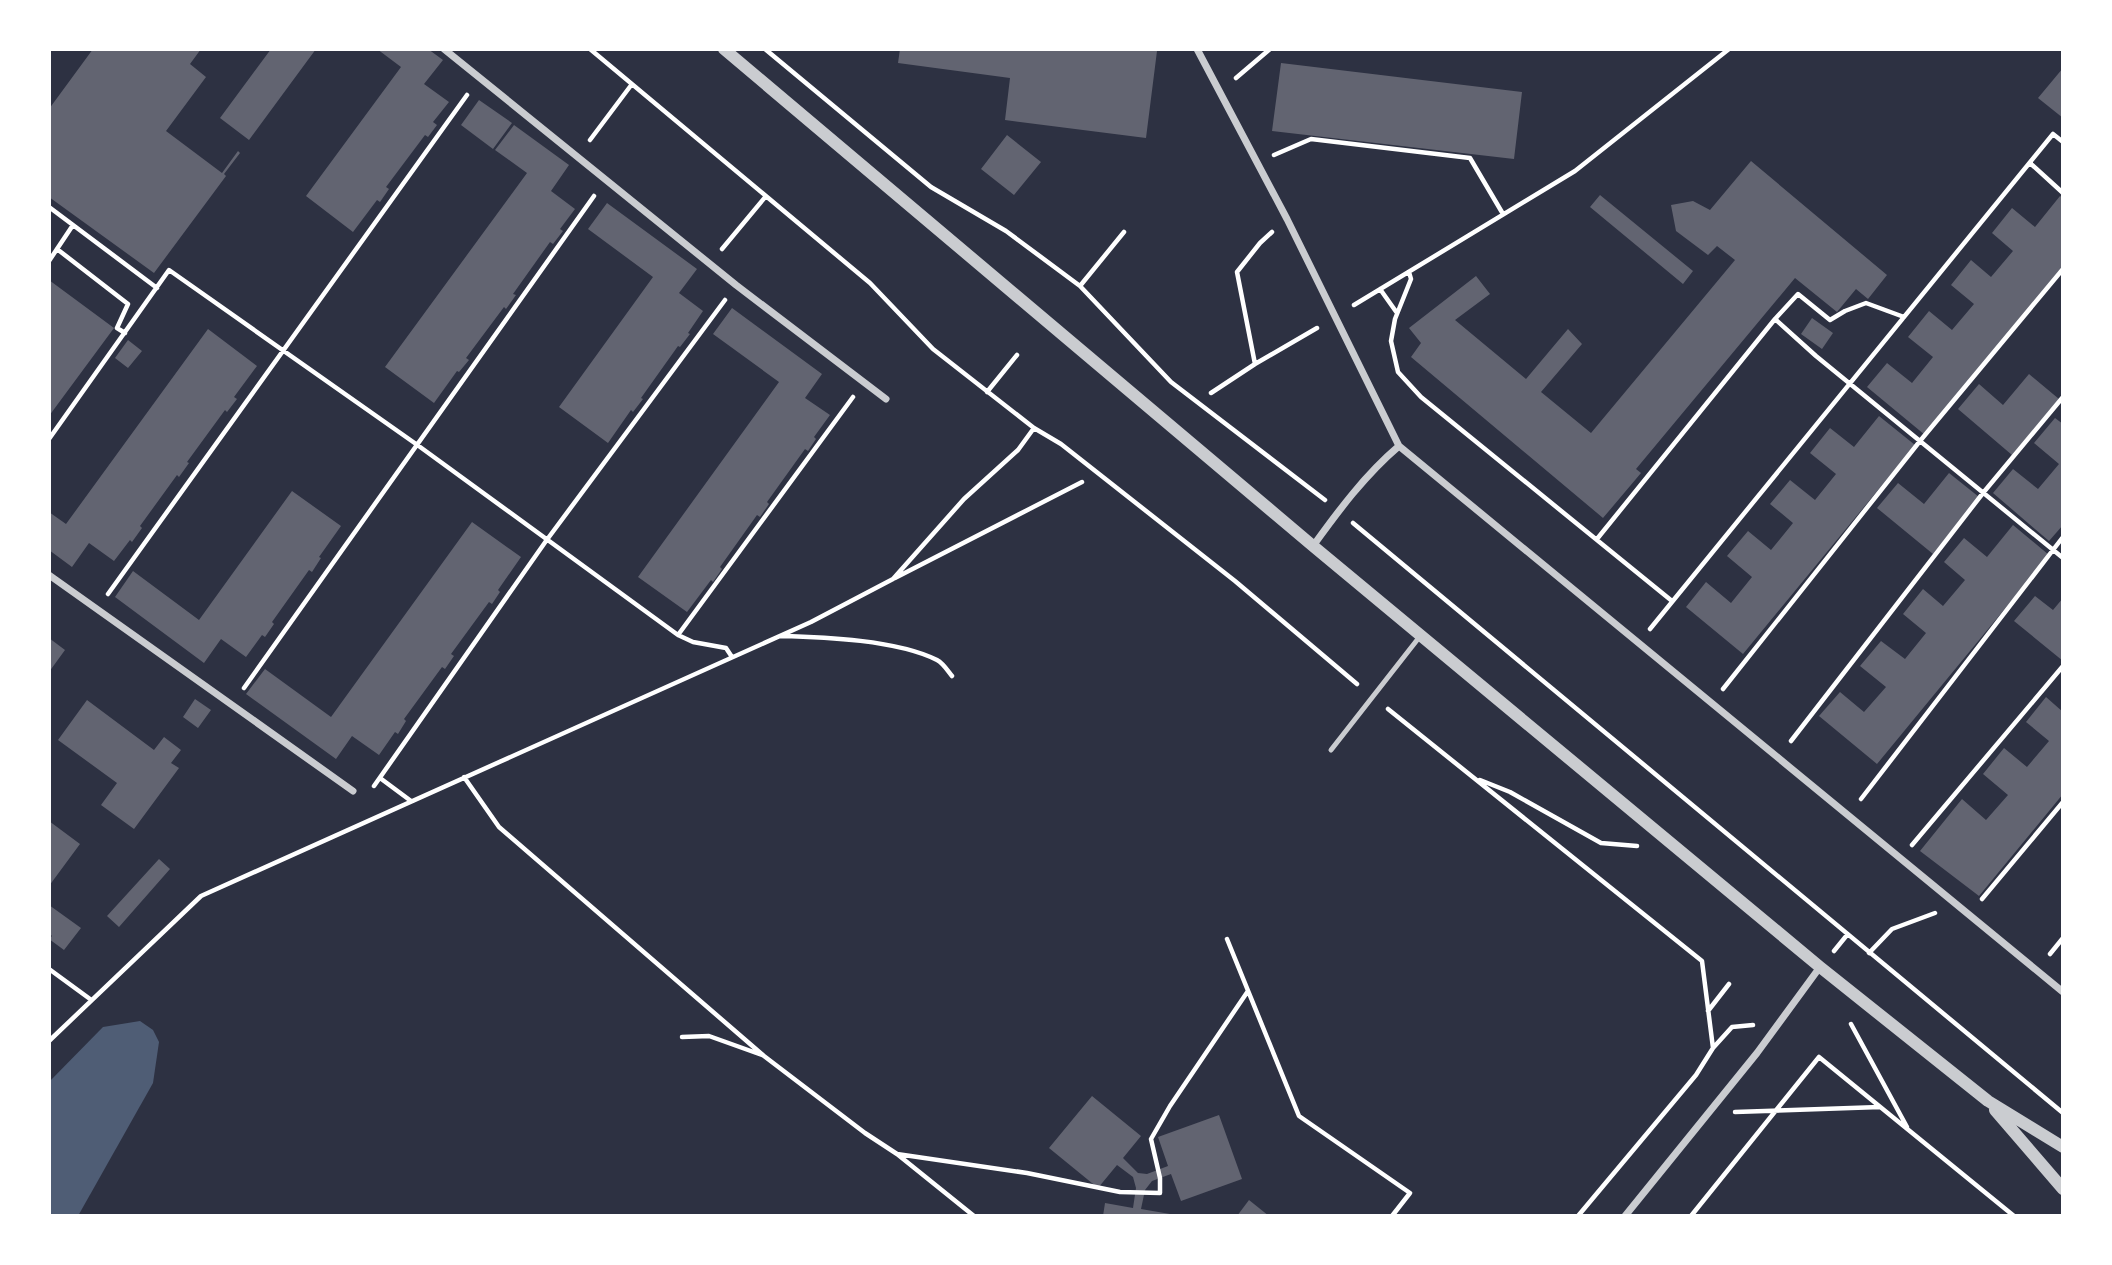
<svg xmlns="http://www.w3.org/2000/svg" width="2112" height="1265" viewBox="0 0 2112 1265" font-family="Merriweather,serif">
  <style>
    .water { fill: #4f5d75 }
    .building { fill: #626471 }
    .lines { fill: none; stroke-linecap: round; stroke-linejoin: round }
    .path { stroke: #fff; stroke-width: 4.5 }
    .service { stroke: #caccd0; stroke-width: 5 }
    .minor { stroke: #caccd0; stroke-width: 7 }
    .tertiary { stroke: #caccd0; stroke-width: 12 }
  </style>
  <rect width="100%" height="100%" fill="#2d3142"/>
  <path class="water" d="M140,1021L153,1030L159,1042L153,1083L78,1216H49V1082L103,1027Z"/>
  <path class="building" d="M93,49H201L190,64L206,77L166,131L222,173L238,151L240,153L224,174L226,176L154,273L49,197V109Z
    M271,49H316L249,140L220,118Z
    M377,49H428L443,60L424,84L449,102L433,122L437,125L428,137L425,135L386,187L389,189L380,202L377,200L353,232L306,196L401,67Z
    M900,49L1157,51L1146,138L1005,120L1010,78L898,63Z
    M1281,63L1522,92L1514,159L1272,131Z
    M2063,68V118L2038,98Z
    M479,100L512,123L493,149L461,125Z
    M514,125L569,165L551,191L575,209L560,229L563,231L553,244L550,242L513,294L516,295L506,309L504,307L466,358L469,360L459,372L457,371L434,403L385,367L527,173L495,150Z
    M1007,135L1041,162L1014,195L981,169Z
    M1751,161L1887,275L1868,299L1856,289L1837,312L1795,278L1636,469L1641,473L1603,518L1411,357L1421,343L1409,328L1476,276L1490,294L1455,320L1526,379L1568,329L1582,344L1541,392L1591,433L1735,260L1717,246L1708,255L1676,231L1671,205L1693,201L1710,210Z
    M1600,195L1693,271L1683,284L1590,207Z
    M2060,196L2063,198V266L1925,435L1867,387L1887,363L1912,383L1933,357L1908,337L1929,311L1952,330L1974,304L1951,285L1971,260L1991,277L2013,251L1992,233L2012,208L2035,227Z
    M607,203L697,269L679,293L703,311L688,333L690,334L680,347L678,346L641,398L643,399L633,412L631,410L608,443L559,407L653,277L588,229Z
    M49,280L114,328L49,416Z
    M732,308L822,374L805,398L830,415L814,437L816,439L808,451L805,449L767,502L769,504L760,517L757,515L720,567L722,569L713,582L711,580L687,612L638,577L779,382L713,334Z
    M1812,318L1833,333L1822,349L1801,334Z
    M208,329L257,366L234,397L237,399L227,412L225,410L187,462L189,463L179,477L177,475L140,526L142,528L132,542L130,540L114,561L89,543L72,567L49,550V512L66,524Z
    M128,340L142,351L128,368L115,358Z
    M2029,374L2059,399L2012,455L1958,409L1979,384L2003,405Z
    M1879,416L1915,445L1743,654L1686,607L1706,582L1731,603L1752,577L1727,556L1748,531L1771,550L1793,523L1770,504L1790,480L1815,500L1836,474L1810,453L1830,428L1854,447Z
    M2055,418L2063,424V525L2049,541L1993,493L2013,469L2038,489L2059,464L2034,443Z
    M1949,473L1979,497L1933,554L1877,508L1898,483L1924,504Z
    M292,491L341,526L319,557L321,558L312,572L309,570L272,622L274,624L265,637L262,635L246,657L221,639L204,663L115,597L133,571L199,620Z
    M472,522L521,557L498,590L500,592L492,604L489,602L451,654L454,656L445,669L442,667L404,719L406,721L398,734L395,732L379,755L352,736L336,759L246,694L265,669L331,717Z
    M2013,525L2049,555L1877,764L1819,716L1840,692L1864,712L1886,687L1860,666L1881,641L1905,659L1926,633L1903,614L1923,589L1943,606L1965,580L1944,562L1964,538L1987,557Z
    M2035,596L2053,610L2063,598V661L2014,621Z
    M49,638L65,650L49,672Z
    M2046,697L2063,712V794L1979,896L1920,851L1962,799L1986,820L2008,795L1983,774L2004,748L2027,767L2049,741L2026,722Z
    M195,699L211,710L198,728L183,717Z
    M87,700L154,750L164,737L181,750L171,763L179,768L134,829L101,805L117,783L58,740Z
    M49,821L80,844L49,886Z
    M159,859L170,869L119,927L107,916Z
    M49,905L81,928L64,950L49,939L52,936L49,933Z
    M1092,1096L1141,1136L1123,1158L1138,1173L1147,1174L1168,1166L1158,1137L1219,1115L1242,1179L1181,1201L1171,1174L1152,1181L1145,1190L1141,1209L1170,1214V1216H1103L1105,1203L1133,1208L1136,1188L1133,1177L1117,1165L1098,1188L1049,1148Z
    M1249,1200L1269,1216H1237Z"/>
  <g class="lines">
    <path class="path" d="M590,49L870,283L933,349L1034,428L1061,444L1235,581L1357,684
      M765,49L931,187L1006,231L1080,286L1171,382L1325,500
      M1236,78L1270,49
      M590,140L632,84
      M1274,155L1311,139L1470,158L1503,214
      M2030,163L2063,193
      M49,207L157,288
      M57,249L128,304L117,328L125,333
      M722,249L766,196
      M49,261L73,225
      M1409,272L1411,279L1395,319L1391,341L1398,372L1421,397L1672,601
      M1080,286L1124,232
      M1380,289L1397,313
      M1354,305L1575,171L1729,49
      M1775,319L1798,294L1830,320L1845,311L1866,303L1904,317
      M1255,364L1237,272L1260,243L1272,232
      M987,392L1017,355
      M1211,393L1255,364L1317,328
      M49,439L169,270L416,444L678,635L693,642L726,648L732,657
      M1353,523L2063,1113
      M1597,539L1775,319L1816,356L2063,558
      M895,578L1082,482
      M108,594L467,95
      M1650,629L2053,134L2063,142
      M678,635L853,397
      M780,636C825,637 897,640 937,660C943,663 948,671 952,676
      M244,688L594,196
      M1723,689L1920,441L2063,269
      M1388,709L1702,961L1713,1048L1696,1075L1578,1216
      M1791,741L1983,493L2063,397
      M464,777L499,827L764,1056L865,1133L897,1154L974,1216
      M380,778L411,801
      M1480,780L1510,792L1601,843L1637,846
      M374,786L546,541L725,300
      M1861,799L2063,537
      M1912,845L2063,666
      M1982,899L2063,802
      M1227,939L1299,1116L1410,1193L1392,1216
      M1834,951L1847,935
      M1869,953L1892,929L1935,913
      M2050,954L2063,938
      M49,969L90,999
      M1708,1011L1729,984
      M1851,1024L1907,1127
      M682,1037L709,1036L762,1055
      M49,1041L201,896L811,622L893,579L964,499L1018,450L1034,428
      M1713,1048L1732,1027L1753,1025
      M1735,1112L1880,1107
      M897,1154L1027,1173L1120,1192L1160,1193V1178L1151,1139L1170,1106L1248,991
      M1691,1216L1819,1057L2014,1216"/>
    <path class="service" d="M1331,750L1421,635"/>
    <path class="minor" d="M444,49L736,285L886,399
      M1197,49L1287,219L1399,446C1365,475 1339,510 1313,546
      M1399,446L2063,992
      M49,575L353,791
      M1625,1216L1757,1053L1820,967"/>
    <path class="tertiary" d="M724,49L1313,546L1820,967L1988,1101L2063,1147
      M1995,1110L2063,1189"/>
  </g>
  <rect width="2112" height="1265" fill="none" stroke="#ffffff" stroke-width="102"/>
</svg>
